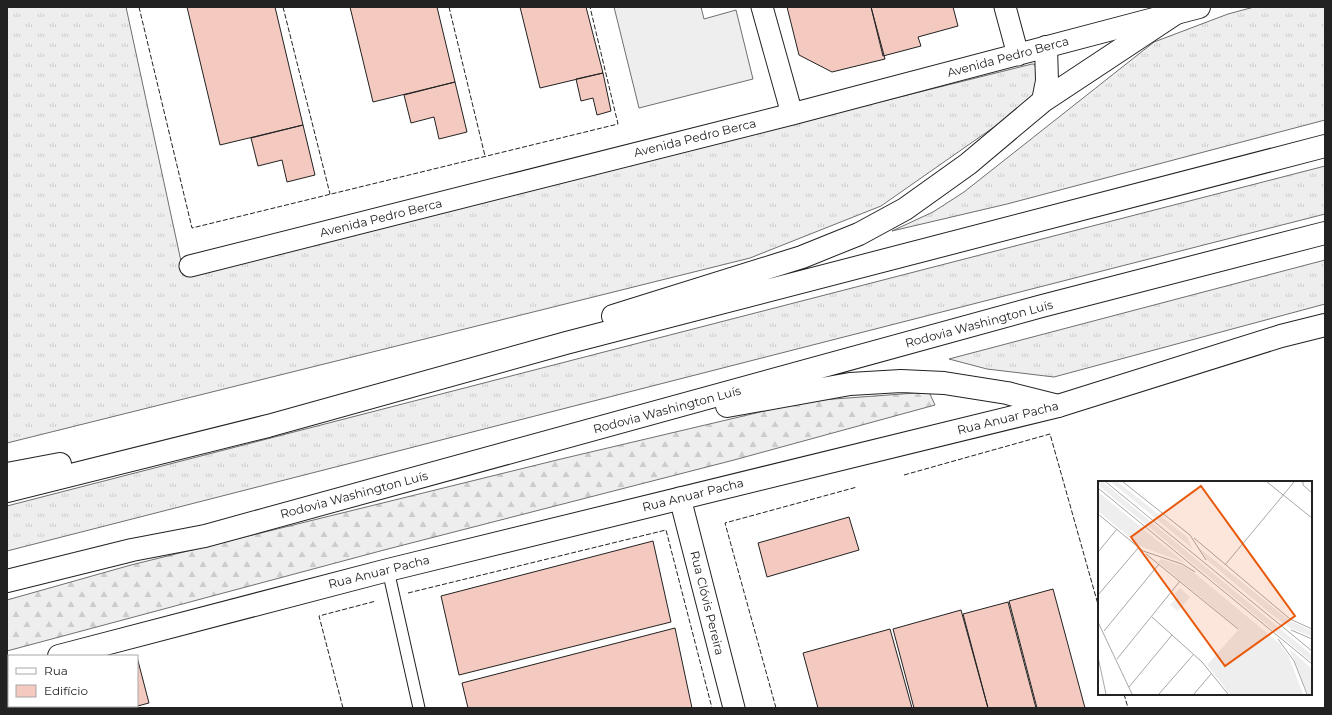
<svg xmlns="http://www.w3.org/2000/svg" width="1332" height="715" viewBox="0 0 1332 715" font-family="Montserrat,sans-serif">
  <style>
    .grass { fill: url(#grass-tufts); stroke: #6f6f6f }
    .forest { fill: url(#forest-firs); stroke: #6f6f6f }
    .pitch { fill: #eee; stroke: #6f6f6f }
    .building { fill: #f3c9c0; stroke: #222 }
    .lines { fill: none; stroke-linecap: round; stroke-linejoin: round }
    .lane-casing { stroke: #222; stroke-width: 13 }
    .street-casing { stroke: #222; stroke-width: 23 }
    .secondary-casing { stroke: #222; stroke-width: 24 }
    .highway-casing { stroke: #222; stroke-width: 24 }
    .lane { stroke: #fff; stroke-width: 11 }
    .street { stroke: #fff; stroke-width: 21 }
    .secondary { stroke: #fff; stroke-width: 22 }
    .highway { stroke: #fff; stroke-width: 22 }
    .fence { stroke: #222; stroke-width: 1; stroke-dasharray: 5 2; stroke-linecap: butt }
    .labels { text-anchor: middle; stroke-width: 3; stroke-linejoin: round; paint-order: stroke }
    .street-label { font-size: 12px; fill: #222; stroke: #fff }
    .inset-road { fill: none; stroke: #a7a7a7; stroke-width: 1 }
    .view { fill: #e8590c; fill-opacity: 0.15; stroke: #e8590c; stroke-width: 2 }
    .inset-edge { fill: none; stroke: #222; stroke-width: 2 }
  </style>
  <defs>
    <pattern id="grass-tufts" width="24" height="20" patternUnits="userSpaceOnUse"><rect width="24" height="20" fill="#eee"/><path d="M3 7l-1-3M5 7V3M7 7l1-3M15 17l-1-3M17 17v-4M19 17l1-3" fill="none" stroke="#ccc"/></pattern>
    <pattern id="forest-firs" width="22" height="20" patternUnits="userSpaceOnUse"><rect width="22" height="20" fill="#eee"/><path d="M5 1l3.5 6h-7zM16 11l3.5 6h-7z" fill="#ccc"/></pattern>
  </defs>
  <rect width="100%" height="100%" fill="#fff"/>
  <path class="grass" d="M7,7H126L184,275L1032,64L1041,65L1037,97L881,206L750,258L7,443Z
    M1254,7H1325V120L1007,204L892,231L933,212L964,192L1154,42L1228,14Z
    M1325,166V214L7,551V506Z
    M1325,260V304L1054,377L987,369L949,359Z"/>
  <path class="forest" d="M929,392L935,405L734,460L384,550L7,651V600L131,565L561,459L807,401Z"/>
  <path class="pitch" d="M614,7H701L704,19L736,10L753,79L639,108Z"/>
  <path class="building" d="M187,7H275L303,125L220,145Z
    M350,7H437L455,82L373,102Z
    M520,7H586L603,73L540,88Z
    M787,7H871L885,59L832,72L799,55Z
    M871,7H953L958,26L918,37L921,46L883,56Z
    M603,73L611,111L597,115L593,98L581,101L576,79Z
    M455,82L467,132L439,139L434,117L411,123L404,95Z
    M303,125L315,175L287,182L282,160L258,166L251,138Z
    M849,517L859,550L767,577L758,543Z
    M653,541L671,622L459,675L441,596Z
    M1053,589L1085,708H1037L1009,601Z
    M1008,602L1036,708H988L963,614Z
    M961,610L988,708H914L893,629Z
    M675,628L692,708H468L462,683Z
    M890,629L912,708H818L803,653Z
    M137,657L149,703L130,708H65V706H137Z"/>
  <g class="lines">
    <defs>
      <path id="lane" d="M388,570L419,708"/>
      <path id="street" d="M762,7L792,114
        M1005,7L1018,55
        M190,266L792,114L1171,14
        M680,498L734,708"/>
      <path id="secondary" d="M1176,13L1199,7
        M59,656L388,570L1058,406L1281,336L1325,325
        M7,670L9,669"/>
      <path id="highway" d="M1043,101L1047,81L1046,47
        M613,316L802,257L859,234L905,209L968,164L1043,101L1176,13
        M727,406L850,384L901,381L944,383L1007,393L1058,406
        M7,474L60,464
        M7,491L268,426L566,343L1325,146
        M7,581L132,550L205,536L1042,306L1325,233"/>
    </defs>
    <use href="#lane" class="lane-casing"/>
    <use href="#street" class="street-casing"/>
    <use href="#secondary" class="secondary-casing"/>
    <use href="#highway" class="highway-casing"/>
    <use href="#lane" class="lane"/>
    <use href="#street" class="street"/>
    <use href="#secondary" class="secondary"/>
    <use href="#highway" class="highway"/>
    <path class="fence" d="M139,7L192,228L618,124L590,7
      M283,7L330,194
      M449,7L485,156
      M904,475L1050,434L1099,608
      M408,593L666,530L712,708
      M1124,694L1128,708
      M343,708L319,616L376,601
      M776,708L725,523L857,487"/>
  </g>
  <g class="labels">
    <g class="street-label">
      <text transform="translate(1008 57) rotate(-15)" y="4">Avenida Pedro Berca</text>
      <text transform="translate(695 138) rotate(-14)" y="4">Avenida Pedro Berca</text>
      <text transform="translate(381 218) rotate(-14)" y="4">Avenida Pedro Berca</text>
      <text transform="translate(979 324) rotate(-15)" y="4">Rodovia Washington Luís</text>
      <text transform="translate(667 410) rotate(-15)" y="4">Rodovia Washington Luís</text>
      <text transform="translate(1008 418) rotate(-14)" y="4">Rua Anuar Pacha</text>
      <text transform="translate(354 495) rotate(-15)" y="4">Rodovia Washington Luís</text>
      <text transform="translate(693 495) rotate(-14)" y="4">Rua Anuar Pacha</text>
      <text transform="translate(379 572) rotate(-14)" y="4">Rua Anuar Pacha</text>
      <text transform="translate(707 603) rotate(76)" y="4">Rua Clóvis Pereira</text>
    </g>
  </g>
  <g transform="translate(1098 481)">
    <rect width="214" height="214" fill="#fff"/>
    <path d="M0,1H5L214,174V181L0,4ZM13,1H20L89,56L95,68ZM0,11L76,73L87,82L42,65L0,30ZM63,78L85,85L99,94L182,163L191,176L205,213H132L109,184L141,148L60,81ZM191,167L214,188V213H210Z" fill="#eee"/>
    <path d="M100,66L191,139L214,150V156L192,147L173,133L109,79Z" fill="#eee"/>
    <path d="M82,107L92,116L80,130L72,124L79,116L76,113Z" fill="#eee"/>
    <path class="inset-road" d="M8,1L214,170M25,1L92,54M169,1L214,37M205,1V4L214,12M0,7L214,183M0,33L45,70M92,54L108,79M96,57L192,138L214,148M45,70L84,83L97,91M0,71L19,48M48,73L140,148M127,84L196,1M0,114L41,66M54,136L104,181L130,213M0,141L34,213M193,149L214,158M6,150L61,83M180,158L196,180L209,213M0,176L8,213M19,178L82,100M31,206L74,154M61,213L95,174M96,213L113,193"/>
    <path class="view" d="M103,5L197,135L127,185L33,56Z"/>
    <rect width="214" height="214" class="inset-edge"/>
  </g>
  <rect width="1332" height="715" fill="none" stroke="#222222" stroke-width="16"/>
  <rect x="8" y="655" width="130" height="52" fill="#ffffff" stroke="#a7a7a7"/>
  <rect x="16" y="668" width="20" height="6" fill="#ffffff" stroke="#a7a7a7"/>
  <text x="44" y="675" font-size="12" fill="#222222">Rua</text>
  <rect x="16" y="685" width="20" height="12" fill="#f3c9c0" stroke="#a7a7a7"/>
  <text x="44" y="695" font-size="12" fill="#222222">Edifício</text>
</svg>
